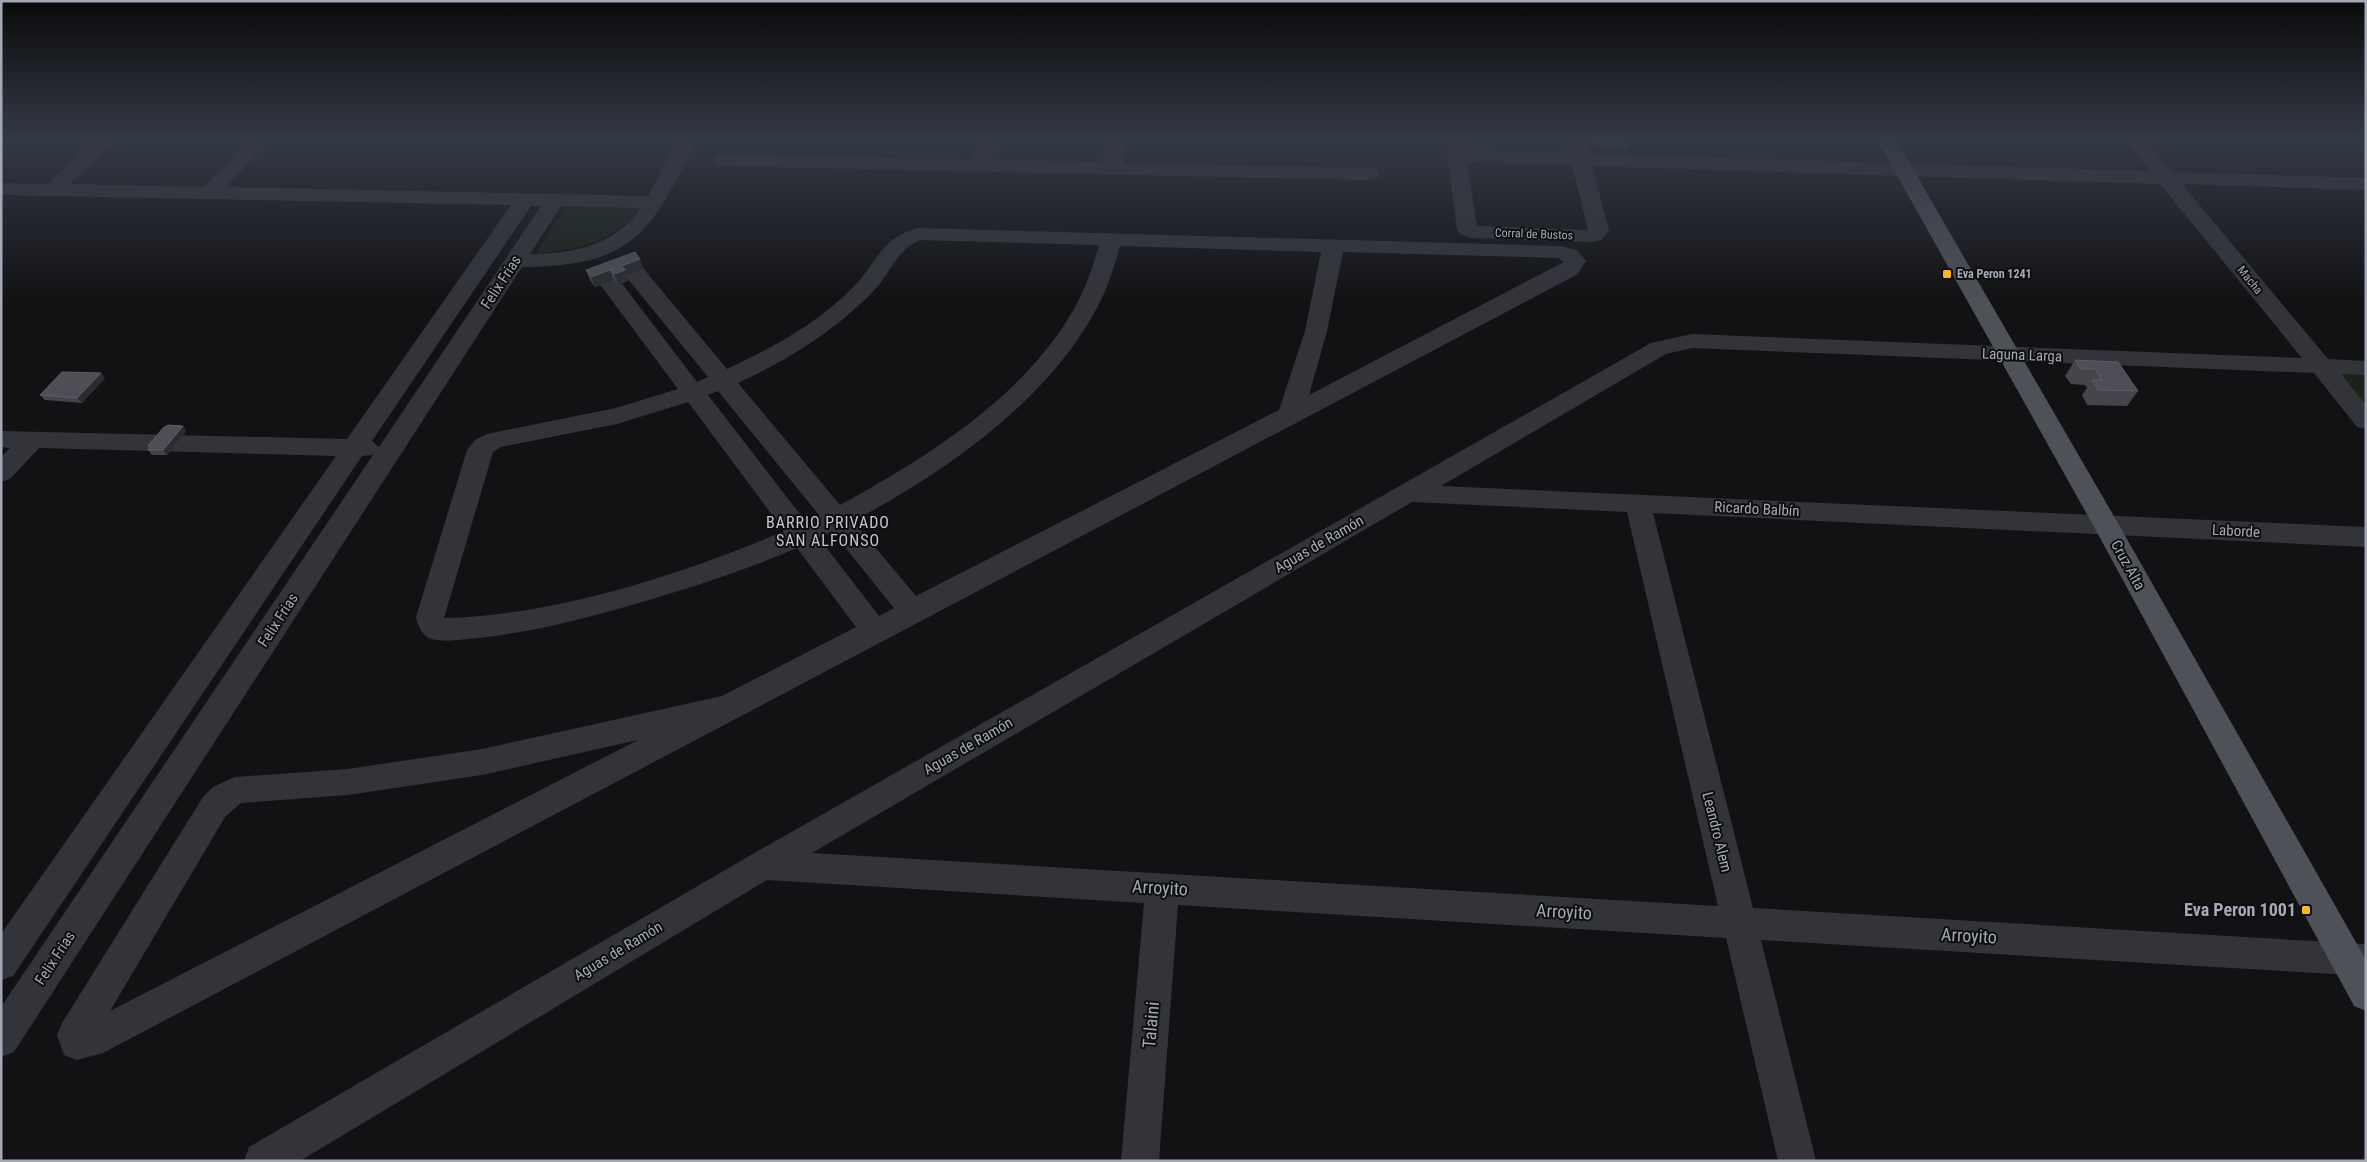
<svg xmlns="http://www.w3.org/2000/svg" width="2367" height="1162" viewBox="0 0 2367 1162" font-family="'Roboto Condensed',sans-serif">
  <style>
    .green { fill: #1a221b }
    .lines { fill: none; stroke-linecap: round; stroke-linejoin: round }
    .minor { fill: #33343a; fill-rule: evenodd }
    .major { fill: #4f5159; fill-rule: evenodd }
    .wall { fill: #43454a }
    .shaded-wall { fill: #2b2c30 }
    .building { fill: #4e4f56; stroke: #5b5d65 }
    .poi-dot { fill: #ffb420; stroke: #0e0e0f; stroke-width: 2 }
    .labels { text-anchor: middle; stroke-width: 4; stroke-linejoin: round; paint-order: stroke }
    .far-street-label { font-size: 12px; fill: #a3a9b6; stroke: #0e0e0f }
    .far-poi-label { font-size: 12px; font-weight: bold; fill: #a3a9b6; stroke: #0e0e0f; text-anchor: start }
    .street-label { font-size: 15px; fill: #a3a9b6; stroke: #0e0e0f }
    .neighbourhood-label { font-size: 16px; letter-spacing: 1px; fill: #c4c8d2; stroke: #0e0e0f }
    .near-street-label { font-size: 18px; fill: #a3a9b6; stroke: #0e0e0f }
    .near-poi-label { font-size: 18px; font-weight: bold; fill: #a3a9b6; stroke: #0e0e0f; text-anchor: end }
  </style>
  <rect width="100%" height="100%" fill="#121214"/>
  <path class="green" d="M1467,138H1567L1568,151L1563,155H1542L1541,151L1469,149Z
    M566,206L643,207C609,244 583,248 535,254Z
    M2337,371L2366,372V405Z"/>
  <g class="lines">
    <path class="minor" d="M98,138H119L70,184L204,187L252,138H272L226,187L648,196L679,138H698C650,232 637,266 522,267L14,1052L1,1057V1007L373,455L362,456L13,976L1,980V934L336,456L39,448L10,479L1,482V457L10,448L1,447V431L347,439L511,205L1,195V183L47,184ZM531,206H541L379,447L372,441ZM561,206L641,208C615,245 573,254 530,254Z
      M978,138H997L991,160L1103,162L1106,138H1126L1123,163L1370,168L1377,170L1380,174L1377,178L1370,180L723,166L716,164L713,160L716,156L723,154L972,160Z
      M1445,138H1463L1465,150L1569,154L1566,138H1585L1589,154L2150,171L2124,138H2143L2172,172L2366,178V190L2182,184L2328,359L2366,361V375L2341,374L2366,405V429L2357,427L2314,373L1692,348L1666,354L1441,486L2366,527V547L1653,513L1753,908L2364,944H2366V976L1761,940L1816,1161H1778L1726,938L1178,905L1159,1161H1121L1144,903L767,880L300,1161H244L249,1147L751,855L1651,343L1692,334L2302,358L2160,184L1592,166L1609,231L1601,240L1594,242L1471,238L1460,234L1457,230ZM1467,162L1572,165L1588,230L1477,226ZM1412,502L1627,512L1718,906L812,853Z
      M918,228L1560,246L1577,250L1586,261L1578,274L103,1053L77,1060L64,1055L57,1035L62,1023L203,797L213,787L235,777L348,769L482,749L722,696L856,627L797,548C744,571 690,588 635,604C581,620 525,634 468,639C457,640 437,643 427,637C421,633 417,623 416,617L467,450L475,440L487,434L616,408L678,389L598,282L601,277L609,275L617,277L697,382L708,377L627,278L624,273L627,268L635,267L643,268L727,369C763,352 798,334 829,309C840,300 851,290 860,280C879,256 886,236 918,228ZM920,240L1099,245C1093,267 1085,289 1074,309C1023,398 927,457 840,505L738,383C781,363 822,339 857,307C865,300 872,293 879,285C891,269 900,248 920,240ZM1120,246L1321,252L1305,331L1279,410L916,596L853,521C945,473 1049,400 1098,306C1108,287 1114,267 1120,246ZM1343,252L1558,258L1564,262L1309,395L1327,331ZM718,391L819,515L806,522L708,395ZM688,402L784,531C684,574 553,616 444,618L493,452L501,447L617,424ZM832,531L894,608L879,616L819,538ZM638,740L110,1011L225,817L241,803L348,795L482,775Z"/>
    <path class="major" d="M1876,138H1895L2119,525L2366,960V1011L2354,1006L2093,525Z"/>
  </g>
  <path class="wall" d="M1590,138H1626L1628,145L1627,150L1604,149L1592,144Z
    M644,269L627,276L629,280L618,285L614,280L595,287L590,280L586,270Z
    M2075,360L2138,391L2127,406L2087,405L2082,395L2087,388L2085,385L2071,384L2065,376Z
    M105,378L82,403L45,400L40,395Z
    M183,426L186,431L167,455H152L148,450L149,448L148,446Z"/>
  <path class="shaded-wall" d="M640,259L644,269L627,276L629,280L618,285L614,274L622,266Z
    M610,270L614,280L595,287L591,277Z
    M101,373L105,378L82,403L77,398Z
    M183,426L186,431L167,455L163,450Z"/>
  <path class="building" d="M1593,138H1626L1628,145L1605,144L1594,139Z
    M635,252L640,259L622,266L625,270L614,274L610,270L591,277L586,270Z
    M2075,360L2118,362L2138,391L2098,390L2092,380H2102L2095,369H2081Z
    M62,372L101,373L77,398L40,395Z
    M168,425L183,426L163,450H148L151,446H148L163,428Z"/>
  <linearGradient id="sky" x2="0" y2="1"><stop stop-color="#0a0a0b"/><stop offset="0.46" stop-color="#333945"/><stop offset="1" stop-color="#333945" stop-opacity="0"/></linearGradient>
  <rect width="2367" height="301" fill="url(#sky)"/>
  <g class="poi-dot">
    <rect x="1942" y="269" width="10" height="10" rx="2.5"/>
    <rect x="2301" y="905" width="10" height="10" rx="2.5"/>
  </g>
  <g class="labels">
    <g class="far-street-label">
      <text transform="translate(1534 234) rotate(2)" y="4">Corral de Bustos</text>
      <text transform="translate(2250 280) rotate(51)" y="4">Macha</text>
    </g>
    <g class="far-poi-label">
      <text x="1957" y="278">Eva Peron 1241</text>
    </g>
    <g class="street-label">
      <text transform="translate(501 282) rotate(-57)" y="5">Felix Frias</text>
      <text transform="translate(2022 355) rotate(2)" y="5">Laguna Larga</text>
      <text transform="translate(1757 509) rotate(3)" y="5">Ricardo Balbín</text>
      <text transform="translate(2236 531) rotate(3)" y="5">Laborde</text>
      <text transform="translate(1319 544) rotate(-30)" y="5">Aguas de Ramón</text>
      <text transform="translate(2128 565) rotate(61)" y="5">Cruz Alta</text>
      <text transform="translate(278 620) rotate(-57)" y="5">Felix Frias</text>
      <text transform="translate(968 746) rotate(-30)" y="5">Aguas de Ramón</text>
      <text transform="translate(1717 832) rotate(76)" y="5">Leandro Alem</text>
      <text transform="translate(618 951) rotate(-31)" y="5">Aguas de Ramón</text>
      <text transform="translate(55 958) rotate(-57)" y="5">Felix Frias</text>
    </g>
    <g class="neighbourhood-label">
      <text x="828" y="528">BARRIO PRIVADO<tspan x="828" dy="18">SAN ALFONSO</tspan></text>
    </g>
    <g class="near-street-label">
      <text transform="translate(1160 888) rotate(3)" y="6">Arroyito</text>
      <text transform="translate(1564 912) rotate(3)" y="6">Arroyito</text>
      <text transform="translate(1969 936) rotate(3)" y="6">Arroyito</text>
      <text transform="translate(1151 1025) rotate(-85)" y="6">Talaini</text>
    </g>
    <g class="near-poi-label">
      <text x="2296" y="916">Eva Peron 1001</text>
    </g>
  </g>
  <rect width="2367" height="1162" fill="none" stroke="#a3a9b6" stroke-width="5"/>
</svg>
